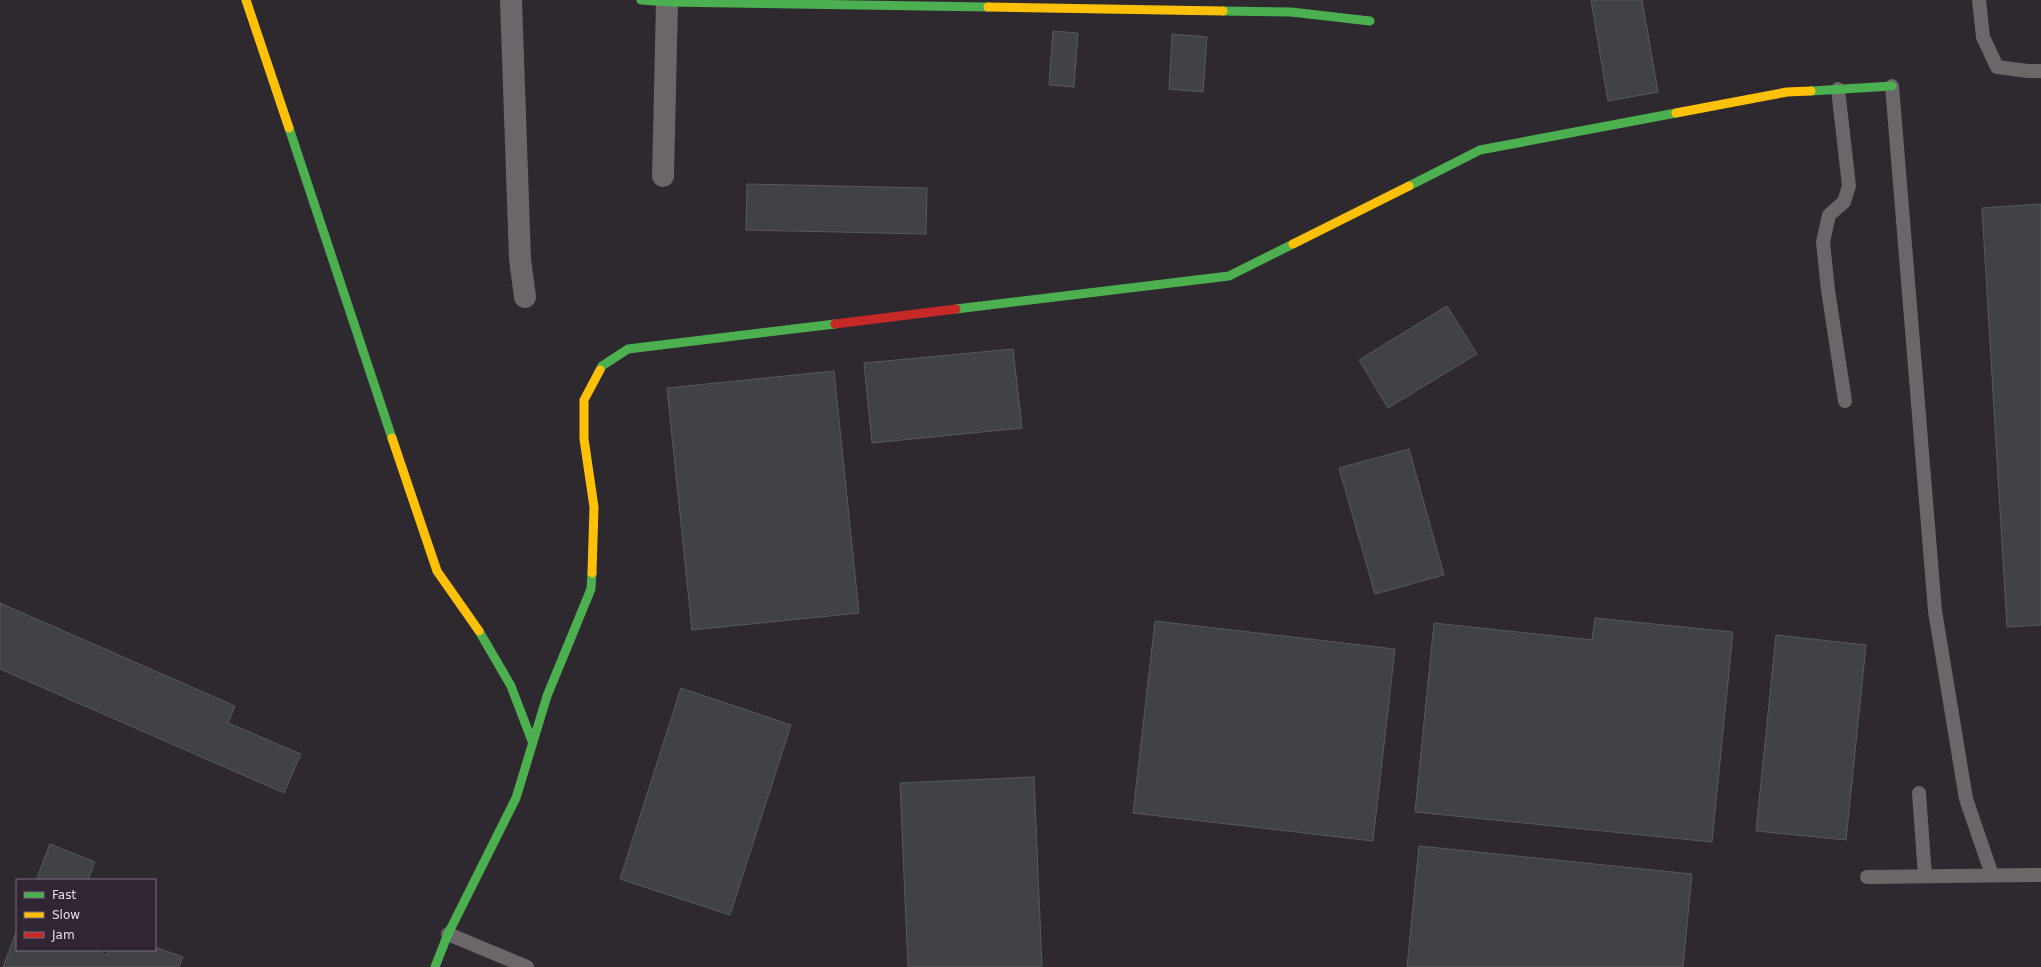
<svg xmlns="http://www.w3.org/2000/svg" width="2041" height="967" viewBox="0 0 2041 967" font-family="'DejaVu Sans',sans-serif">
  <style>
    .building { fill: #414245; stroke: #57595b }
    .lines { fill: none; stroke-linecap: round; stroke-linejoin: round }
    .lane { stroke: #6a666a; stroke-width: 14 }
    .street { stroke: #6a666a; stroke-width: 22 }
    .fast { stroke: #4caf50; stroke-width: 9 }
    .slow { stroke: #ffc107; stroke-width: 9 }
    .jam { stroke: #c62828; stroke-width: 9 }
  </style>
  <rect width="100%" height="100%" fill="#2e282f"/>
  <path class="building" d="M1591,0H1642L1658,92L1608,101Z
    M1053,31L1078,33L1074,87L1049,85Z
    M1172,34L1207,37L1203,92L1169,89Z
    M747,184L927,188L926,234L746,230Z
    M2041,204V625L2007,627L1982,208Z
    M1447,306L1477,354L1388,408L1359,360Z
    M1013,349L1022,428L872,443L864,363Z
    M834,371L859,613L692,630L667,388Z
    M1409,449L1444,575L1375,594L1339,468Z
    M0,603L235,706L228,723L301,754L284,793L0,669Z
    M1595,618L1733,632L1712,842L1415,812L1434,623L1592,640Z
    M1155,621L1395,649L1373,841L1133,813Z
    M1776,635L1866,645L1846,840L1756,831Z
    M681,688L791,725L730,915L620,879Z
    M1034,777L1042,967H908L900,783Z
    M50,844L95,862L88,880H36Z
    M1419,846L1692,874L1683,967H1407Z
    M17,930V950H96L107,955L109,950H155V947L183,957L179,967H3Z"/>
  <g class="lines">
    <path class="lane" d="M1979,0L1983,37L1997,67L2028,71H2041
      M1892,86L1935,611L1966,799L1992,875
      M1838,89L1849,186L1844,202L1829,215L1823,242L1828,290L1845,401
      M1919,793L1925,876
      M1867,877L2041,875
      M448,934L527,967"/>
    <path class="street" d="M511,0L520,259L525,297
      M663,176L667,2"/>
    <path class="fast" d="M641,0L667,2L988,7
      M1223,11L1291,12L1370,21
      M1811,91L1892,86
      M289,128L392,438
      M1409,186L1480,150L1676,113
      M956,309L1229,276L1293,244
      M600,370L602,366L628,349L835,324
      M479,631L511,686L532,741
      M435,967L448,934L516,798L547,696L591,589L592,573"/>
    <path class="slow" d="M246,0L289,128
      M988,7L1223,11
      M1676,113L1787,92L1811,91
      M1293,244L1409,186
      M392,438L437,571L479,631
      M592,573L594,507L584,439V400L600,370"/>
    <path class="jam" d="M835,324L956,309"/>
  </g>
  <rect x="16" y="879" width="140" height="72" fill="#302532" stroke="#796f7a"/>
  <rect x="24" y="892" width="20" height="6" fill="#4caf50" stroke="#796f7a"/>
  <text x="52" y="899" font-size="12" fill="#e6dee7">Fast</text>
  <rect x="24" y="912" width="20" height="6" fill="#ffc107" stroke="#796f7a"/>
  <text x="52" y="919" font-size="12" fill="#e6dee7">Slow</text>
  <rect x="24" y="932" width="20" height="6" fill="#c62828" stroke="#796f7a"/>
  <text x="52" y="939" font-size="12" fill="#e6dee7">Jam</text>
</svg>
